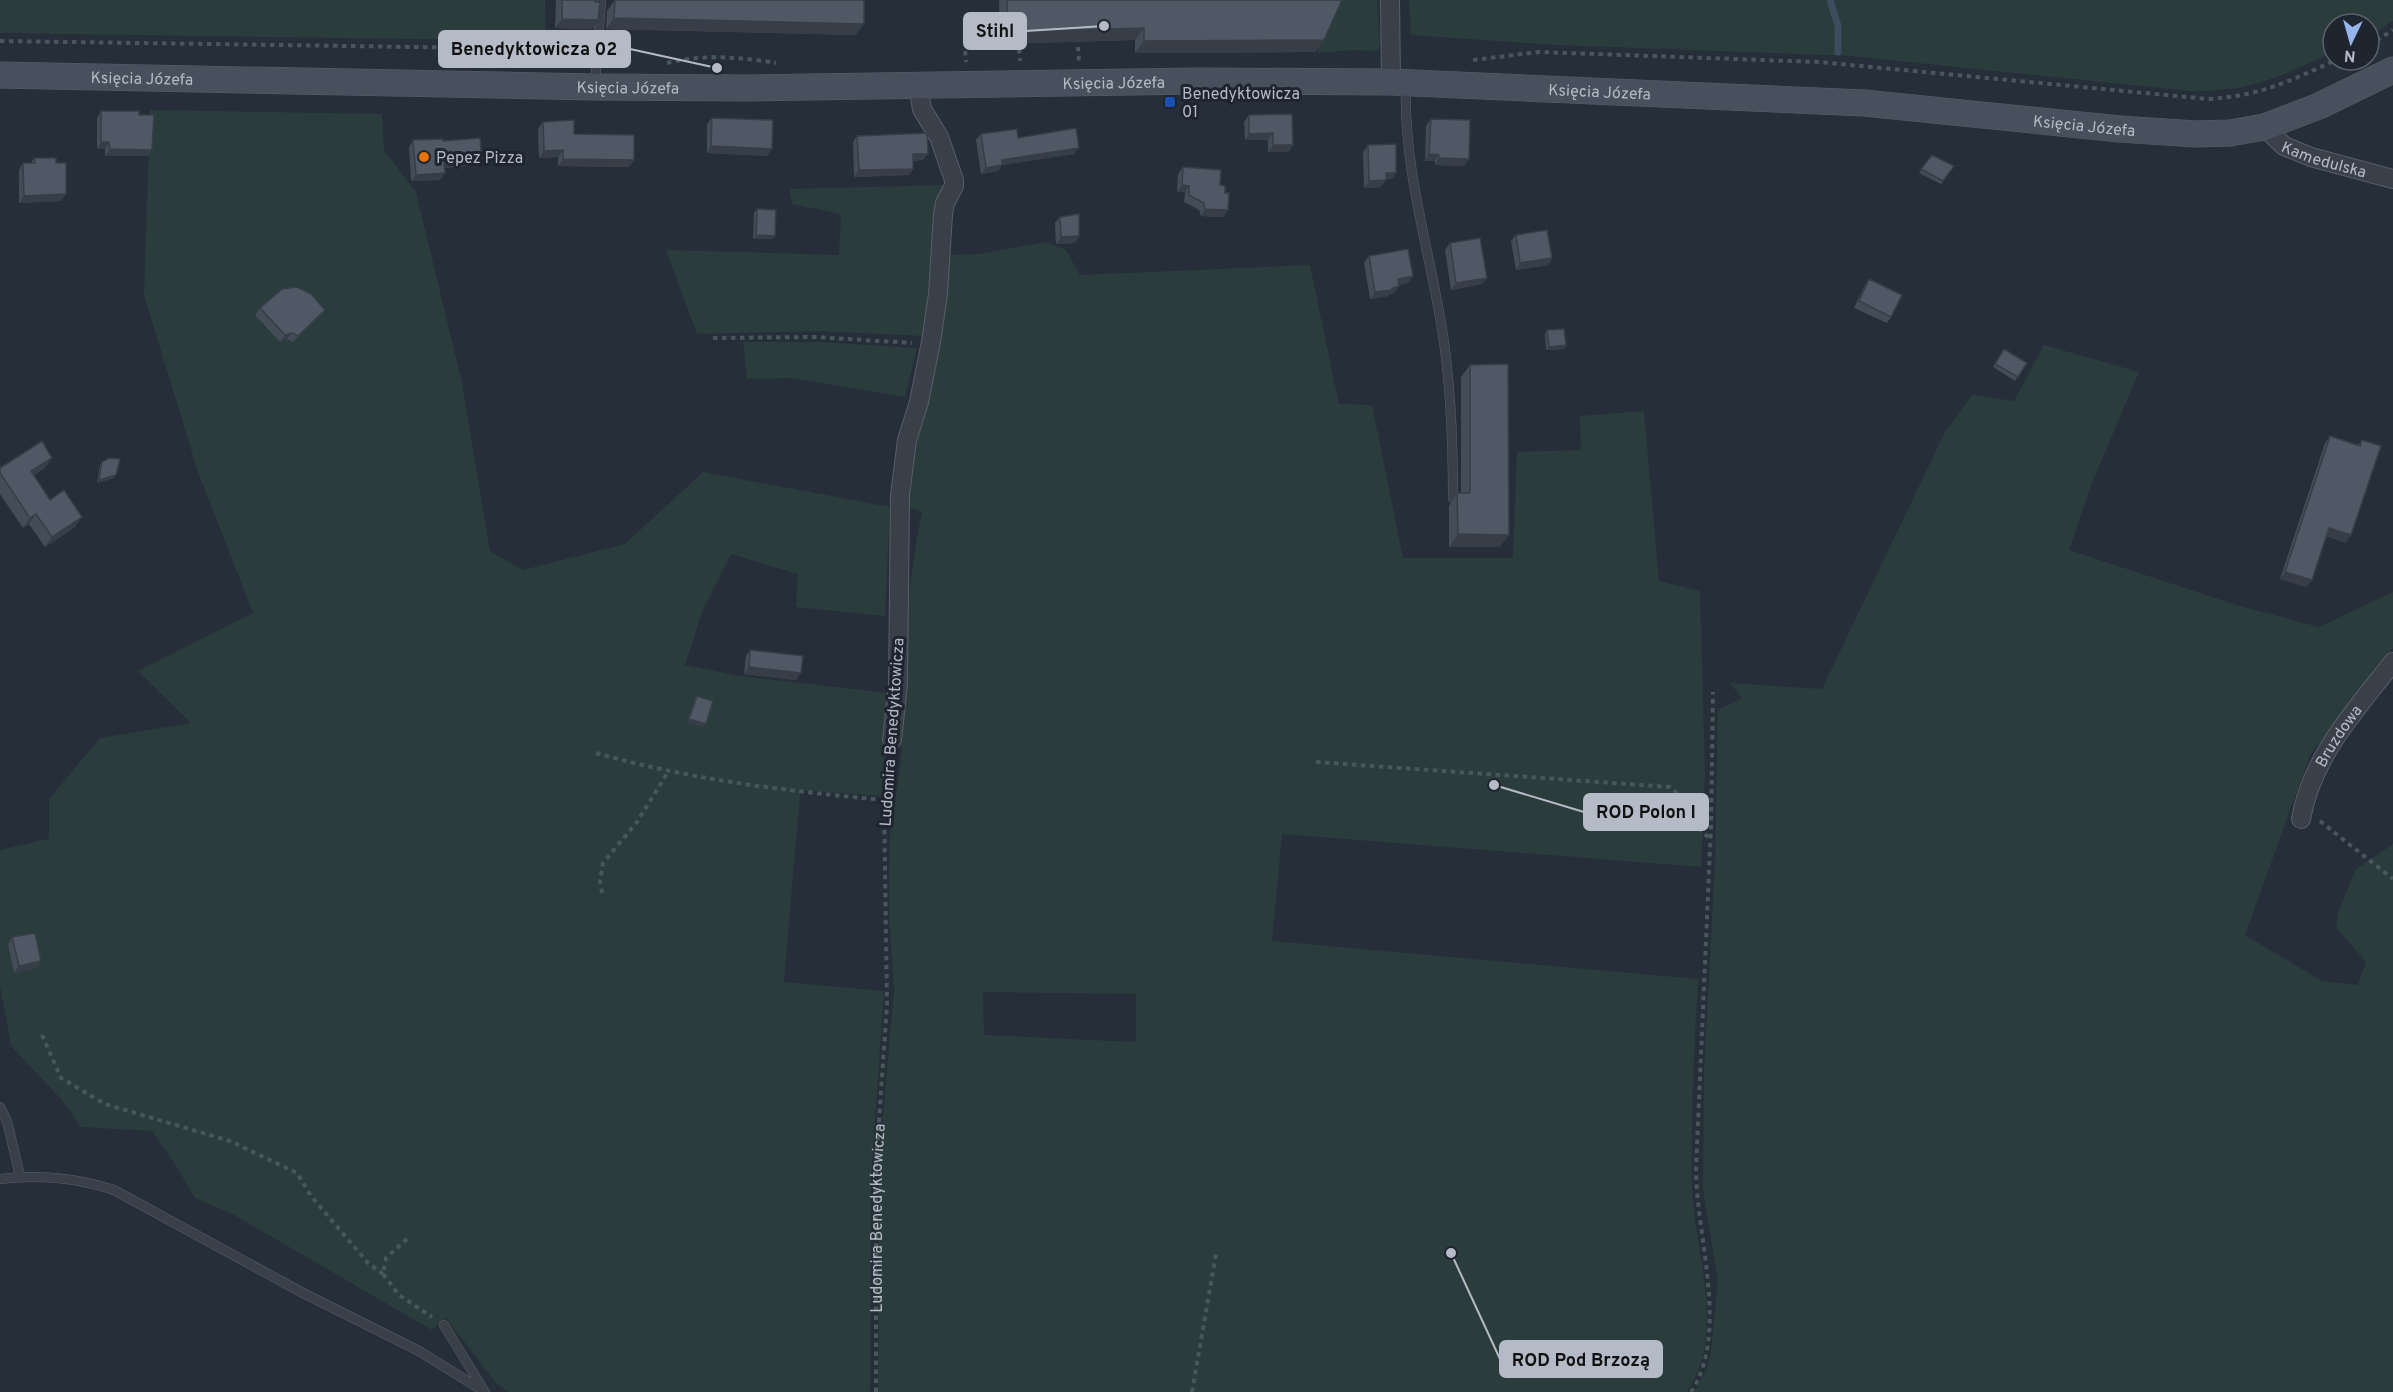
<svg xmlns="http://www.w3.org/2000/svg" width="2393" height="1392" viewBox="0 0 2393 1392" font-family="Overpass,sans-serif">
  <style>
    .green { fill: #2b3c3d; fill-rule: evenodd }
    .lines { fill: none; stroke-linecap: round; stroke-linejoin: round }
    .stream { stroke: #3e4c60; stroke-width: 7 }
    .service-casing { stroke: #585e68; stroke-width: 10 }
    .minor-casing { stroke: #585e68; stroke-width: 20 }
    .secondary-casing { stroke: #585e68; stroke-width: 27 }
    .path { stroke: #48575a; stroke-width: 4; stroke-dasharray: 4.5 4.5; stroke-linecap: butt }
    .service { stroke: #3a404a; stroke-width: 9 }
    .minor { stroke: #3a404a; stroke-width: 18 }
    .secondary { stroke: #48505d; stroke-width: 26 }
    .wall { fill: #444c57 }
    .shaded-wall { fill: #373e47 }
    .building { fill: #4f5865; stroke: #373e47; stroke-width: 1.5 }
    .transit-dot { fill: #1a4fb4; stroke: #1f252f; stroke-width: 2 }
    .food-dot { fill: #e8710a; stroke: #1f252f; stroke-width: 2 }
    .labels { text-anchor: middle; stroke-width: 6; stroke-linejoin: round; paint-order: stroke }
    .street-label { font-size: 16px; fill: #b5bbc6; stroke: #1f252f }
    .poi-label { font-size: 16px; fill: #b5bbc6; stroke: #1f252f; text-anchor: start }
    .leader { fill: none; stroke: #b5bbc6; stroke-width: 2 }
    .callout-dot { fill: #b5bbc6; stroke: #1f252f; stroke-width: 2 }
    .callout { fill: #b5bbc6; stroke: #b5bbc6; stroke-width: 2 }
    .callout-label { font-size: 18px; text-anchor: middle; font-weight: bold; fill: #111 }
  </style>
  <rect width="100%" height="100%" fill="#262e3a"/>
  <path class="green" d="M0,0H545L546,48L489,40L0,33Z
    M1339,0H1377L1380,42L1378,51L1353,50L1317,53Z
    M1409,0H2393V21L2369,37V24H2333V53C2280,76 2251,92 2191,91L1850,56L1557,45L1411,35Z
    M150,110L382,114L384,150L416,192L462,383L490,551L523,570L625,544L703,472L890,507L885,616L796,607L798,574L731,554L702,612L685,665L740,676L887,693L892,696L882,796L798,790L800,794L784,982L884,991L871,1178L870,1392H509L496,1383L446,1318L432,1330L234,1215L195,1198L175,1164L152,1131L81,1127L62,1100L11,1046L0,986V850L49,839V799L100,738L191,723L138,671L253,613L198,472L144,295Z
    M950,185L936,203L935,270L923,336L819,331L697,334L666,250L839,255L841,214L792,204L789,189Z
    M1046,242L1066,250L1080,275L1310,265L1339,404L1372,405L1403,558H1513L1517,452L1581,450L1580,416L1644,411L1659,581L1700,591L1705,773L1701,867L1282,834L1272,941L1698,979C1694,1048 1691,1117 1692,1186C1694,1254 1728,1329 1687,1392H878L879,1161L894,989L889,914L890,835L901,762L908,603L916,543L922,512L910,508L906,499L945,255L979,254ZM983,992L1136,994V1042L984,1035Z
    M743,342H821L917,348L905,397L792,378L747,379Z
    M2044,345L2139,372L2092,483L2069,550L2240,606L2319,627L2393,592V648L2310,755L2245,935L2322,981L2358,985L2366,962L2336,927L2339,910L2356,869L2393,844V1392H1694L1707,1369L1711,1351L1718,1280L1703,1191L1704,1071L1715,862L1718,710L1742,698L1730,683L1822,689L1944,434L1972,395L2014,401Z"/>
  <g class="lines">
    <path class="stream" d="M1830,0L1838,26V52"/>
    <defs>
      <path id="service" d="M595,84L601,0
        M1406,84C1403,167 1429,248 1442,329C1451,384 1453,442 1453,498
        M0,1107L7,1121L20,1176
        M0,1179C37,1174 78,1178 114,1190L303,1293L419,1351L485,1392
        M444,1325L483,1389"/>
      <g id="minor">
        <path d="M1390,0L1391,82"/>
        <path id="s2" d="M2264,127L2284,146L2311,157L2393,179"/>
        <path d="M892,740L898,684L900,495L907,440L919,402L931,342L938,294L943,215L945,203L954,186V180L939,137L922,109L918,86"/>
        <path id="s3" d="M2301,819C2312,756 2356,710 2393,662"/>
      </g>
      <g id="secondary">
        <path id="s4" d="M0,75L595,87L748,88L1198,81L1391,82L1864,103L2120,129L2196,134L2230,133L2264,127L2319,106L2393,70"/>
      </g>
    </defs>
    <use href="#service" class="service-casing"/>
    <use href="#minor" class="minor-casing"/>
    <use href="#secondary" class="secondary-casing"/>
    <g class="path">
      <path d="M0,41L487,48L556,61"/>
      <path d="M2369,45L2393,30"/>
      <path d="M1078,47L1079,62"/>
      <path d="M1019,49L1020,61"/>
      <path d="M965,51L966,62"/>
      <path d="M1473,60L1539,52L1819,62L2208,99C2260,96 2290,81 2336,60"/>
      <path d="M667,63C702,54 741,57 776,63"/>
      <path d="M713,338L815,337L912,343"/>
      <path d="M596,753C691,780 787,791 884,800"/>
      <path d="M1316,762L1670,787C1688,801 1691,827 1710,838"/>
      <path d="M2320,821L2393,879"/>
      <path d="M602,893L600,881L603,863L637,822L668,772"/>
      <path d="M42,1035L61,1078L105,1104L230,1141L297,1173L311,1196L368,1263L383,1274"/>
      <path d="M407,1239L386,1258L383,1274L399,1295L432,1317"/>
      <path id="s1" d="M876,1392V1166L887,1004L884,800L890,758"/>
      <path d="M1192,1392L1216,1254"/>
      <path d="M1691,1392C1730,1333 1696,1236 1696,1169L1711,826L1713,692"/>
    </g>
    <use href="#service" class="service"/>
    <use href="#minor" class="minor"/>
    <use href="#secondary" class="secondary"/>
  </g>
  <path class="wall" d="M556,0H595L598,20L592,29L555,28Z
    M615,0L856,35L606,29L607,11Z
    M999,0H1342L1324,40L1315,52L1135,53V40L1000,44Z
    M101,111L148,156H105V149H97V118Z
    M1249,115L1293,145L1288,152H1268V140H1245L1244,122Z
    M712,118L767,156L707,153V124Z
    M1431,119L1464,166L1435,165V161H1425L1426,126Z
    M543,122L574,134L634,160L629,167L558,166V157L539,158L538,129Z
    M981,134L1018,138L1074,154L1002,165L998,171L981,174L976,140Z
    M857,136L923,160L913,161V169L909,175L854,177L853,142Z
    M413,140L443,141L477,165L445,168L440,180L411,181L409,147Z
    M1368,145L1396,173L1392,179H1386L1381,187L1364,188L1363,152Z
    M1932,155L1954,166L1941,184L1919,173Z
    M34,158L56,163L66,194L61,201L19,203V170L23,163H31Z
    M1183,167L1220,185L1223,217L1201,216L1199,210L1184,202L1185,192H1177L1178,174Z
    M757,209L775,236L773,239H753L754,213Z
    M1060,217L1079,236L1075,243L1056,244L1055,223Z
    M1516,235L1552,258L1548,265L1516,270L1511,241Z
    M1450,243L1487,278L1482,284L1451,290L1445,250Z
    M1369,256L1413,276L1408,283L1399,285V286L1394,293L1389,294L1388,296L1370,299L1364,263Z
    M1869,279L1891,317L1887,323L1854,308L1865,285Z
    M260,308L325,310L320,317L293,342L287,339L280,342L255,315Z
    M1547,330L1566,345L1564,349L1546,350L1545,334Z
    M2004,349L2027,363L2015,381L1993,367Z
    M1470,365L1500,547H1449V506L1457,493H1461V377Z
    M2330,436L2358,445L2362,440L2346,543L2326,536L2312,580L2306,587L2280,579L2325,443Z
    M102,462L114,478L97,483L100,465Z
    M0,468H45L34,475L50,500L75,527L45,547L29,524L23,528L0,494Z
    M750,650L796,680L744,674L746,656Z
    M697,696L703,727L687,722L695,699Z
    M12,937L41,961L37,968L14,973L8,944Z"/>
  <path class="shaded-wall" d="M614,18L864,24L856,35L606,29Z
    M562,19L598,20L592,29L555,28Z
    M1144,28L1135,40L1000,44L1008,32Z
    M1324,40L1315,52L1135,53L1144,41Z
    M1273,133L1268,140H1245L1249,134Z
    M101,142H109L105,149H97Z
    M1273,145H1293L1288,152H1268Z
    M711,146L772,149L767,156L707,153Z
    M1079,148L1074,154L997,166L1002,160Z
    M110,149L152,150L148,156H105Z
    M563,150L558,157L539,158L544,151Z
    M913,154H928L923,160L909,161Z
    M1429,154L1439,155L1435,161H1425Z
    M482,158L477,165L440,168L444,162Z
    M1439,158L1469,159L1464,166L1435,165Z
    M563,159L634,160L629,167L558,166Z
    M1002,165L998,171L981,174L986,168Z
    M913,169L909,175L854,177L859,170Z
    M445,173L440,180L411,181L416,175Z
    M1386,173H1396L1392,179H1381Z
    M1386,180L1381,187L1364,188L1369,181Z
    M1182,185L1189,186L1185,192H1177Z
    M66,194L61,201L19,203L24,196Z
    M1205,209L1228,210L1223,217L1201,216Z
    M756,235L775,236L773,239H753Z
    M1079,236L1075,243L1056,244L1061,237Z
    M1552,258L1548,265L1516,270L1520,263Z
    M1413,276L1408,283L1393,286L1398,279Z
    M1487,278L1482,284L1451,290L1456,283Z
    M1399,286L1394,293L1389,294L1388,296L1370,299L1375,292Z
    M325,310L320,317L293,342L298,336Z
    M292,333L287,339L280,342L285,335Z
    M1566,345L1564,349L1546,350L1549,347Z
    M52,458L45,468L24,481L31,471Z
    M116,475L114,478L97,483L99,480Z
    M36,514L29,524L23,528L30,518Z
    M82,517L75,527L45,547L52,537Z
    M2329,528L2351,535L2346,543L2323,535Z
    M1458,534L1509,535L1500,547H1449Z
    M2285,572L2312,580L2306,587L2280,579Z
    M749,667L801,673L796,680L744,674Z
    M689,719L706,724L703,727L687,722Z
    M41,961L37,968L14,973L19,966Z"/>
  <path class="building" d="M562,0H595V2H600L598,20L562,19Z
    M615,0H864V24L614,18Z
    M1007,0H1342L1324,40L1144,41V28L1008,32Z
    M101,111H139V115H154L152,150L110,149L109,142H101Z
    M1292,114L1293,145H1273V133L1249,134V115Z
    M712,118L773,120L772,149L711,146Z
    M1431,119L1470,120L1469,159L1439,158V155L1429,154Z
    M574,120V134L634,135V160L563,159V150L544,151L543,122Z
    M1076,128L1079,148L1002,160V165L986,168L981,134L1017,129L1018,138Z
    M927,133L928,154H913V169L859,170L857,136Z
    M480,138L482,158L444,162L445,173L416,175L413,140L443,139V141Z
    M1396,144V173H1386V180L1369,181L1368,145Z
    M1932,155L1954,166L1943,181L1921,169Z
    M34,158H56V163H66V194L24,196L23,163H35Z
    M1183,167L1221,170L1220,185L1225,186V193H1229L1228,210L1205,209L1204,203L1189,195V186L1182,185Z
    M757,209L776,210L775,236L756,235Z
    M1079,214V236L1061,237L1060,217Z
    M1547,230L1552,258L1520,263L1516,235Z
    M1480,238L1487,278L1456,283L1450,243Z
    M1408,249L1413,276L1398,279L1399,286L1392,288V290L1375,292L1369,256Z
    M1869,279L1902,295L1891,317L1859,301Z
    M297,287L311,294L325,310L298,336L292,333L285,335L260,308L282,289Z
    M1564,329L1566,345L1549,347L1547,330Z
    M2004,349L2027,363L2018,377L1995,364Z
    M1508,364L1509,535L1458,534L1457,493H1470V365Z
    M2330,436L2360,446L2362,440L2381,446L2351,535L2329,528L2312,580L2285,572Z
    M42,441L52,458L31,471L50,500L64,490L82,517L52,537L36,514L30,518L0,473V468Z
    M109,458L120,459L116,475L99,480L102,462Z
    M750,650L803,656L801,673L749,667Z
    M697,696L713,701L706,724L689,719Z
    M35,933L41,961L19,966L12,937Z"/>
  <rect class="transit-dot" x="1164" y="96" width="12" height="12" rx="3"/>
  <circle class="food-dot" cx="424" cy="157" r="6"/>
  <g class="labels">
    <g class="street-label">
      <text dy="6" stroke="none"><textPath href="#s4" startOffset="142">Księcia Józefa</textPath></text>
      <text dy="6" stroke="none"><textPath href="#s4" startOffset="1114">Księcia Józefa</textPath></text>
      <text dy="6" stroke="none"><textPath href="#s4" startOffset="628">Księcia Józefa</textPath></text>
      <text dy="6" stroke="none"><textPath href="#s4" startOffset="1600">Księcia Józefa</textPath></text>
      <text dy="6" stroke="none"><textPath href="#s4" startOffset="2086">Księcia Józefa</textPath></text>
      <text dy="6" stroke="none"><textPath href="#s2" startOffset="70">Kamedulska</textPath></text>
      <text transform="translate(891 732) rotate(-86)" y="6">Ludomira Benedyktowicza</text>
      <text dy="6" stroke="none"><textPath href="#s3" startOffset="92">Bruzdowa</textPath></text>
      <text dy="6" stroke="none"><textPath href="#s1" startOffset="174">Ludomira Benedyktowicza</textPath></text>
    </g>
    <g class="poi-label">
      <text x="1182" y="99">Benedyktowicza<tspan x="1182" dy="18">01</tspan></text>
      <text x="436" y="163">Pepez Pizza</text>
    </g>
  </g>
  <path class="leader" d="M1104 26L1026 31M717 68L630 49M1494 785L1584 812M1451 1253L1500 1359"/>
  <g class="callout-dot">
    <circle cx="1104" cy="26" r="6"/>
    <circle cx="717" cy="68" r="6"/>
    <circle cx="1494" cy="785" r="6"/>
    <circle cx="1451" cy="1253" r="6"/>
  </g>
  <g class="callout">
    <rect x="964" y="13" width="62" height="36" rx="6"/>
    <rect x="439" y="31" width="191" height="36" rx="6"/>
    <rect x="1584" y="794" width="124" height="36" rx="6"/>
    <rect x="1500" y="1341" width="162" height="36" rx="6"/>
  </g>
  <g class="callout-label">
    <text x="995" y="37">Stihl</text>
    <text x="534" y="55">Benedyktowicza 02</text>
    <text x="1646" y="818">ROD Polon I</text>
    <text x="1581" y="1366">ROD Pod Brzozą</text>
  </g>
  <g transform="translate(2351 42) rotate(185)"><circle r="28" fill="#1f252f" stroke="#5b616b" stroke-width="1.5"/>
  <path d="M0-4.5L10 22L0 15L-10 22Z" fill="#95b5eb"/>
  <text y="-9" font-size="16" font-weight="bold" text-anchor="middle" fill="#b5bbc6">N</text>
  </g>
</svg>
